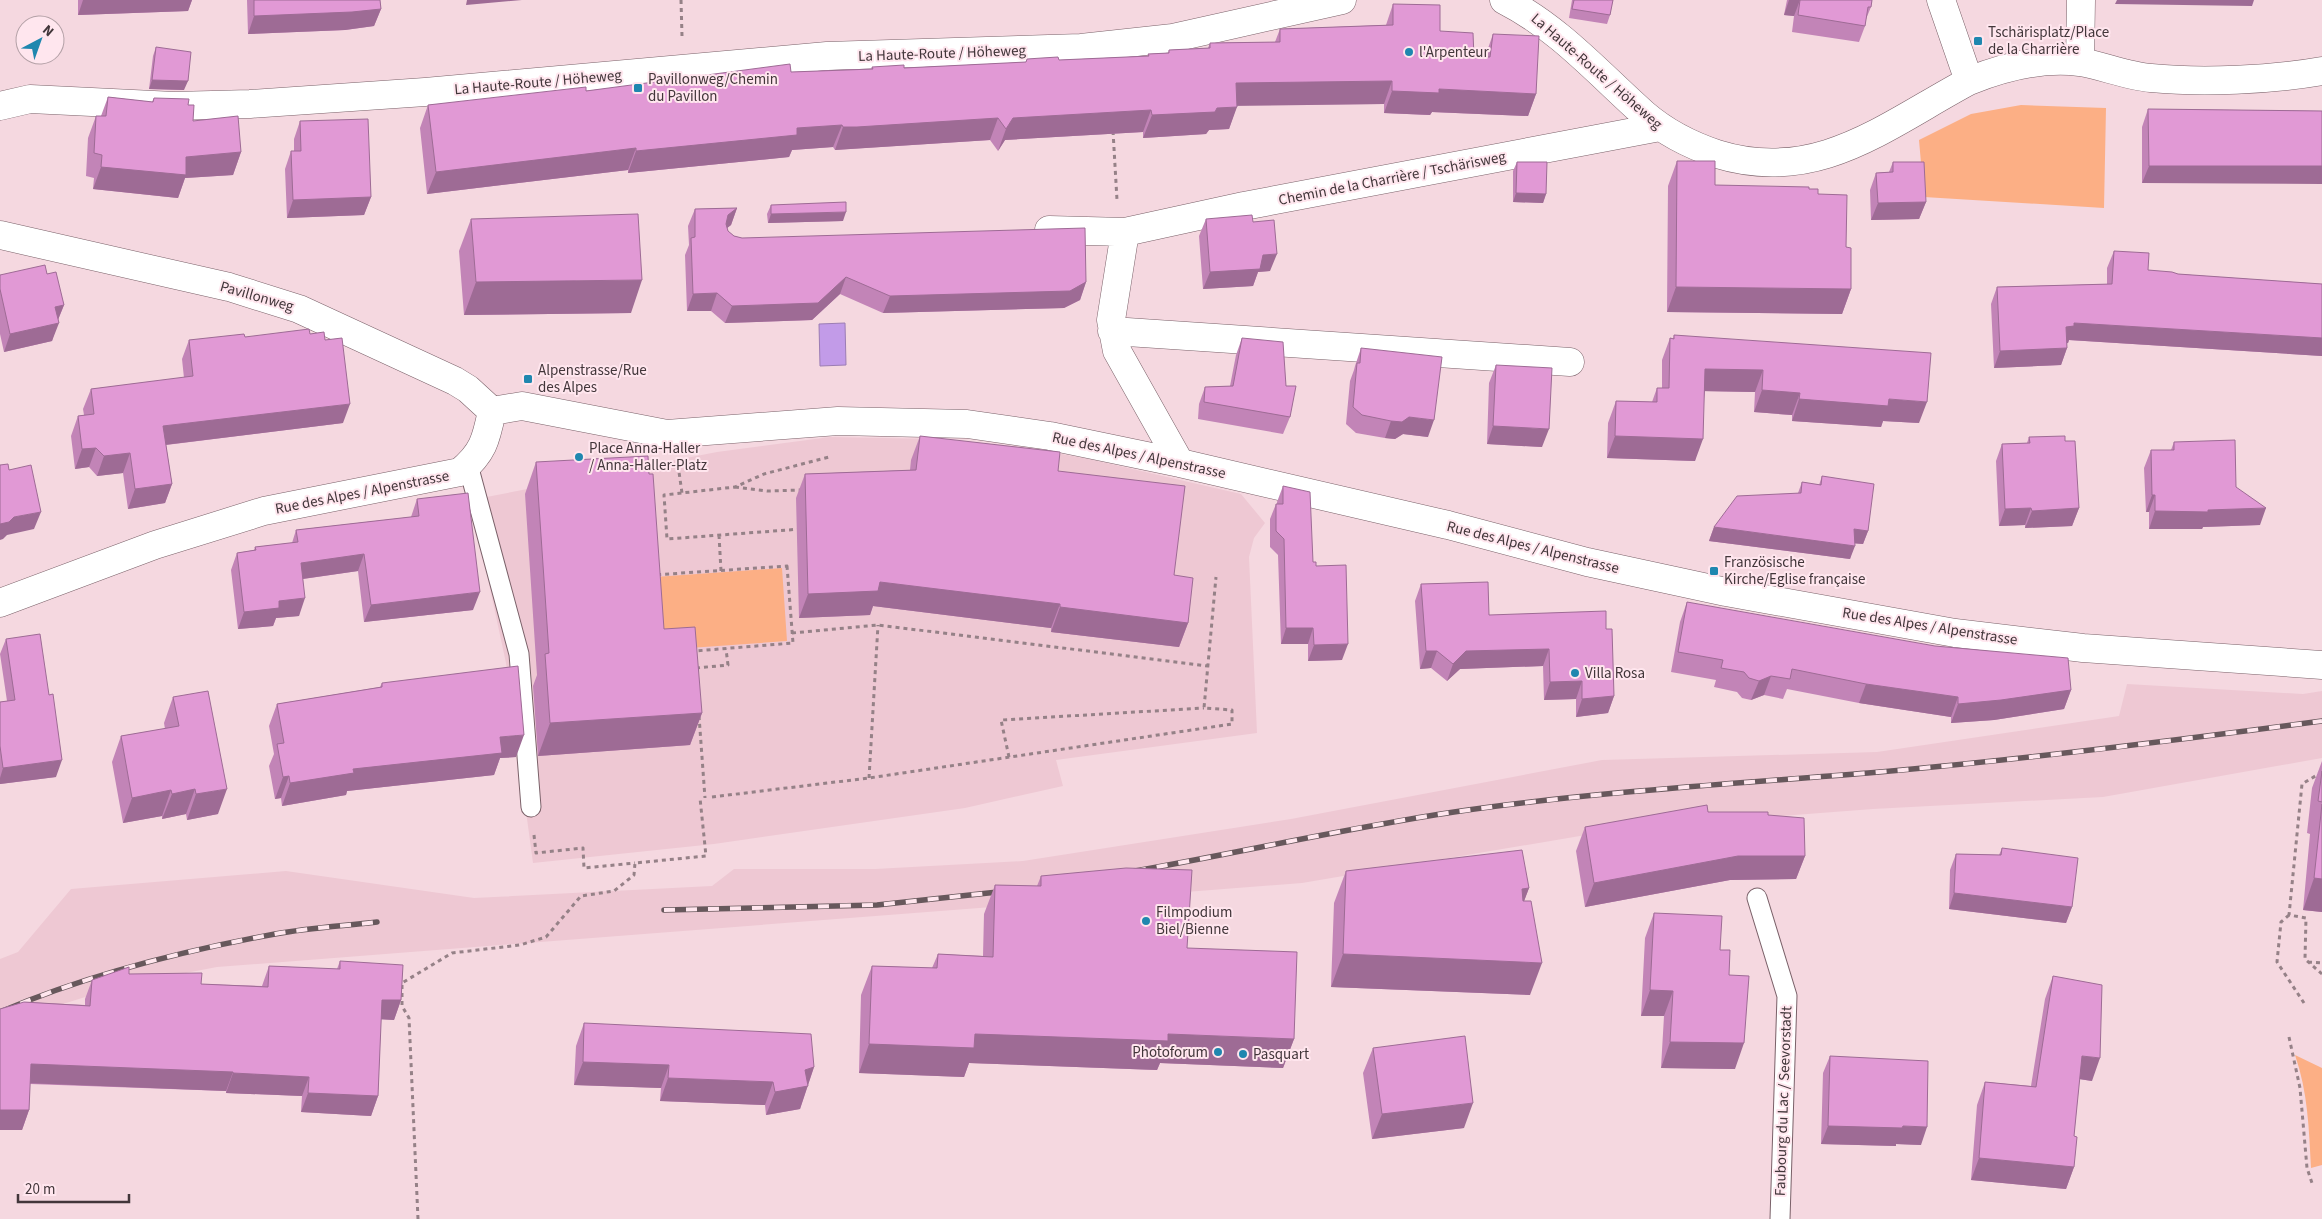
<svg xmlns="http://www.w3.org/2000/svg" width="2322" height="1219" viewBox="0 0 2322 1219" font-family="'Source Sans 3',sans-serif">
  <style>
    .built { fill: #eec8d3 }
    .green { fill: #fcaf85 }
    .water { fill: #c29be8; stroke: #9c7db4 }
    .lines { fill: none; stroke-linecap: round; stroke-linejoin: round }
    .service-casing { stroke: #7a6169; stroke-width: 21 }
    .minor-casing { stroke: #7a6169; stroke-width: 29 }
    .path { stroke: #958187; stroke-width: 3; stroke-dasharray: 4 4; stroke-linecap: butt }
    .service { stroke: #fff; stroke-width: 19 }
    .minor { stroke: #fff; stroke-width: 28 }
    .rail-casing { stroke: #67585c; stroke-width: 5.5 }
    .rail { stroke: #ffe6ee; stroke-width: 4; stroke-dasharray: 11; stroke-linecap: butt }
    .wall { fill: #c284b7 }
    .shaded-wall { fill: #9e6b95 }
    .building { fill: #e199d5; stroke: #9e6b95 }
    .poi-dot { fill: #1f87af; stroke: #ffe6ee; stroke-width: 2 }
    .labels { text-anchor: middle; stroke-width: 4; stroke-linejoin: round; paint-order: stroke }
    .poi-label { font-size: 15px; fill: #42363a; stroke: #ffe6ee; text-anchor: start }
    .street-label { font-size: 15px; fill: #42363a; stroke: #ffe6ee }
  </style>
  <rect width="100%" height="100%" fill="#f5d8e0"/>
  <path class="built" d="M830,437L937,439L1022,447L1089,459L1241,494L1265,523L1254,538L1249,557L1257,733L1056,760L1063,786L965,808L714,844L533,863L506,663L471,500L717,452Z
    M2127,684L2303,694L2322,691V758L2103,797L1873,809L1627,828L1302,883L217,967L123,985L0,1024V959L18,952L71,889L286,871L474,898L712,886L734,869H875L1023,861L1291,819L1602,760L1877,752L2119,716Z"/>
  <path class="green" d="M2021,105L2106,108L2104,208L1924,197L1919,140L1971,114Z
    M782,568L787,641L661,650L655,577Z
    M2295,1055L2322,1068V1165L2311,1168C2309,1130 2308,1092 2295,1055Z"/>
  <path class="water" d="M845,323L846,365L820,366L819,324Z"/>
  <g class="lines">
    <defs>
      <path id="service" d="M468,465L519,654L531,807
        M1757,898L1787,996L1780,1219"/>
      <path id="minor" d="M1504,0C1559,28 1598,73 1644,114C1665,132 1690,145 1717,154C1817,185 1885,126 1969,81C2004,67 2042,57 2080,62C2104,66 2127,76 2151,78C2202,83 2271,80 2322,71
        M1941,0L1969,81
        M2080,62L2081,0
        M0,106L30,99L174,106L250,104L425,92L827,56L1081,48L1173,38L1342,0
        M1049,230L1125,232
        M0,235L229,287L299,309L455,381L468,389L492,411
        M1112,331L1570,362
        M492,411L522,406L667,434L838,421L967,424L1050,436L1180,463L1448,525L1587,562L1726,592L1955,633L2083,648L2322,665
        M1180,463L1117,351L1111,320L1125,232L1244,206L1660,127
        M0,603L155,545L264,511L460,472C483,453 486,440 492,411"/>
    </defs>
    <use href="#service" class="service-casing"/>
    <use href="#minor" class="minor-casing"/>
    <path class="path" d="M681,0L682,36
      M1113,131L1117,200
      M678,465L682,493
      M735,487L767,491L802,490
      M801,529L667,539L664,495L735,487L764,474L829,457
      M719,535L721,571
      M787,566L793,643L658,654L653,575Z
      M792,633L878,625L1208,666
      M696,668L728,665L726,649
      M699,716L705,798
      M1009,757L1001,720L1204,708
      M2322,772L2302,784L2289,915L2306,918L2305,959L2322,974
      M869,778L878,625
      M712,797L869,778L1232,724V710L1204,708L1216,577
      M534,835L536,853L583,848L584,868L635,863
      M2289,915L2281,922L2277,962L2304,1003
      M2308,962L2322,963
      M2289,1037L2300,1088L2307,1168L2313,1186
      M418,1219L409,1018L402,1006V983L452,953L520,945L546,937L581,896L614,891L634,875L635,863L706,856L700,798"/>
    <use href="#service" class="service"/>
    <use href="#minor" class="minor"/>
    <defs>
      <path id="rail" d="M1135,871C1242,852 1347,828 1454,812C1591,792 1730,784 1868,773C2020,760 2171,741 2322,721
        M664,910L877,905L1007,891
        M0,1012C87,975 182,951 275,934C309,928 343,926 377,922"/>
    </defs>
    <use href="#rail" class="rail-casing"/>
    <use href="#rail" class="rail"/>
  </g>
  <path class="wall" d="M78,0H192L188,11L78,15Z
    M247,0H380L381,9L374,26L345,30L248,34Z
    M1572,0H1613L1610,15L1607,24L1569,18Z
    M1787,0H1872L1871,7L1866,19L1865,26L1859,42L1792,32L1794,16L1784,15Z
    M1393,4L1440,31L1474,57H1485L1493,34L1536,94L1528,116L1432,112L1430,115L1384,113V104L1237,105L1229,129L1209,130L1206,134L1143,138V132L1005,140L998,151L990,140L849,149L835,150L833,147L792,150L789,157L628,173V170L427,194L420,128L428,105L791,72L871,69L872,67L904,68L1026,62L1027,59L1059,60L1148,56V54L1168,53L1169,50L1208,48L1210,43L1275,42L1280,29L1386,25Z
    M156,47L184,90L149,89L153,56Z
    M108,97L152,102L154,98L188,105L193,121L241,152L233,175L185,178L178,198L93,189L94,178L86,176L88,138L96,116H101Z
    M2148,109L2322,111L2142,183V127Z
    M300,121L371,197L364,215L287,218L285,169L291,151H294V139Z
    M1677,161L1715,185L1809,189L1818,194L1846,247L1851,289L1842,314L1667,312L1668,186Z
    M1517,162L1546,194L1543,203L1513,202V171Z
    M1893,162L1926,202L1919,219L1871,220L1870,190L1876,173L1889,172Z
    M771,205L843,221L768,223L767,214Z
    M737,208L731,225L727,228L728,231L734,236L742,238L1086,282L1080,300L1064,308L883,313L840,294L812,320L725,323L711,311H687L685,255L689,245L688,226L695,209Z
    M471,219L631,313L464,315L459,251Z
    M1206,219L1253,222L1270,271L1258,272L1253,286L1203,289L1199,236Z
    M2114,251L2148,270L2178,274L2322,284V356L2069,340L2068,343H2067V348L2061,365L1994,368L1991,304L1997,287L2107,284V268Z
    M47,274L64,305L58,320L52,341L4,352L0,334V275Z
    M310,334L325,340L343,423L166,445L172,484L165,503L128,509L123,473L97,476L89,467L75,469L71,436L78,416L84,415L83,409L91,389L184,378L182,359L189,340Z
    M1674,335L1919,423L1883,421L1881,427L1792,421V415L1754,412L1755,392L1705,391L1695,461L1607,458L1608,423L1616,401L1652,402L1657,388H1662V360L1670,338L1673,339Z
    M1242,338L1286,386L1290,417L1283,434L1198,419L1199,404L1205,387L1230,386L1236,355Z
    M1361,348L1428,437L1403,434L1395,439L1385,438L1356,433L1346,424L1350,381L1354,370L1355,366Z
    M1496,365L1542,447L1487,444L1489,383Z
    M920,436L1058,471L1174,575L1188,623L1179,647L1051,632V628L873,606L870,615L799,618L796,498L805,474L910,470L911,460Z
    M2029,437L2065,441L2079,508L2072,526L2025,528V525L1999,526L1996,461L2002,444L2027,443Z
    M2174,442L2236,487L2260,525L2203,527L2202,529H2149V512H2146L2144,468L2151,450H2171Z
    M536,462L664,629L702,713L690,745L538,756L533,686L537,675L525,494Z
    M1822,476L1868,531L1863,544L1854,543L1850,559L1709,541L1714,527L1798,493L1802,482L1819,485Z
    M1283,486L1313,562L1316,566L1342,660L1308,661V644H1281L1278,555L1270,547V519L1276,504H1277V502Z
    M417,499L473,610L364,622L358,571L303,579L299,616L276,618L273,626L238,629L231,570L237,553L254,550L255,547L292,543L296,530L411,517Z
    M1421,584L1489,615L1606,629L1614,696L1608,713L1576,717V699L1544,700L1543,666L1460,669L1447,681L1431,668L1420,669L1415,601Z
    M1687,602L2071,690L2064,709L1994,720L1951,723V717L1859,703L1787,689L1783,699L1764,695L1751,700L1742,698L1737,692L1714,687L1716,680L1671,672L1680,622Z
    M6,639L56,777L0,784V702L7,701L0,654Z
    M382,683L516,757L500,758L494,775L347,791L346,795L282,806L281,798L275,799L269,766L274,754L269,726L277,704L380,687Z
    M173,697L218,814L187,820L186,814L162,819V816L123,823L112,762L121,736L165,729L164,723Z
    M2322,761V912L2303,910L2310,834L2307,833L2312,788Z
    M1708,812L1768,815L1805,856L1796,879L1730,880L1585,907L1576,851L1585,827Z
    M2002,848L2072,907L2066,923L1949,909L1950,870L1956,854L1999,855Z
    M1346,871L1529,888L1524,901L1530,995L1331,987L1334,903Z
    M1041,876L1187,948L1294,1039L1283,1068L1160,1063L1157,1070L969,1063L964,1077L859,1073L861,995L872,966L932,968L938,954L983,956L984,914L995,885L1037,886Z
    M1654,913L1720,950L1729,975L1735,1069L1661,1068L1664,1016H1641L1645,938Z
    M340,961L401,1000L394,1020L381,1019L378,1096L371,1116L301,1112L302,1096L226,1093V1091L30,1084L29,1110L22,1130L24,1002L85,1005V999L92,980L129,974L201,984L262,986L269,966L337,969Z
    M2053,976L2092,1081L2079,1079L2074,1136V1167L2066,1189L1971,1180L1977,1105L1985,1082L2031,1086L2045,999Z
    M584,1023L814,1067L800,1109L766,1115L765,1105L660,1101L661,1088L574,1085L576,1046Z
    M1373,1048L1464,1128L1372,1139L1363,1073Z
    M1830,1056L1921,1145L1896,1144V1146L1821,1144L1823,1073Z"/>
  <path class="shaded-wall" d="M83,0H192L188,11L78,15Z
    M467,0H522L466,5Z
    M1789,0H1800L1794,16L1784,15Z
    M2117,0H2254L2252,6L2115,4Z
    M381,9L374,26L345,30L248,34L254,16Z
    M152,80L188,81L184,90L149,89Z
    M1392,81L1384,104L1228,106L1236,83Z
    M1439,89L1536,94L1528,116L1432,112L1430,115L1384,113L1392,91Z
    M1237,107L1229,129L1209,130L1206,134L1143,138L1152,115L1217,108Z
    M1151,110L1143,132L1005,140L998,151L1006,129L1013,118Z
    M998,118L990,140L835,150L843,127Z
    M842,125L833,147L792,150L789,157L628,173L636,151L797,128Z
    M636,148L628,170L427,194L436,172Z
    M241,152L233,175L185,178L178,198L93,189L101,167L186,157Z
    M2149,166H2322V184L2142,183Z
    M1516,193L1546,194L1543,203L1513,202Z
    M371,197L364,215L287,218L293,200Z
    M1926,202L1919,219L1871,220L1878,203Z
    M737,208L731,225L722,232L728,215Z
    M846,212L843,221L768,223L771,214Z
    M1277,254L1270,271L1258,272L1253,286L1203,289L1210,272L1263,255Z
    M846,277L840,294L812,320L725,323L732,306Z
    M642,280L631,313L464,315L476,282Z
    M1086,282L1080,300L1064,308L883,313L890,296Z
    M1676,287L1851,289L1842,314L1667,312Z
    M717,293L711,311H687L693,294Z
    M64,305L57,322L55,307Z
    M59,323L52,341L4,352L10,334Z
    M2074,323L2322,338V356L2069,340L2068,343L2060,344L2066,327Z
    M2067,348L2061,365L1994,368L2000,351Z
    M1705,369L1763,370L1755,392L1697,391Z
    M1762,390L1800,393L1792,415L1754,412Z
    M1799,399H1889L1927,402L1919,423L1883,421L1881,427L1792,421Z
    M350,404L343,423L156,446L163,426Z
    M1409,417L1434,420L1428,437L1403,434L1395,439L1385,438L1391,421Z
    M1493,426L1549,429L1542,447L1487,444Z
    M1615,436L1703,439L1695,461L1607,458Z
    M96,448L89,467L75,469L82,449Z
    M130,453L123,473L97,476L104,456Z
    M172,484L165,503L128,509L135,489Z
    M2152,495H2155L2149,512H2146Z
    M2031,508L2025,525L1999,526L2005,509Z
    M2079,508L2072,526L2025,528L2032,511Z
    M2266,508L2260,525L2203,527L2202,529H2149L2155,511Z
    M41,512L34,529L7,535L3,539L0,540V524L14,517Z
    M1714,527L1855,546L1850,559L1709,541Z
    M1854,529L1868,531L1863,544L1849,543Z
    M364,554L358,571L295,580L301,563Z
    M880,582L1060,604L1051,628L873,606L870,615L799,618L808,594Z
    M480,592L473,610L364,622L371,605Z
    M305,598L299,616L276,618L273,626L238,629L244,612L279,601Z
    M1060,607L1188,623L1179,647L1051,632Z
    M1286,628H1313L1308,644H1281Z
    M1348,644L1342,660L1308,661L1314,645Z
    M1549,649L1543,666L1460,669L1447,681L1453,664L1466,651Z
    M1426,651H1437L1431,668L1420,669Z
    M1771,676L1764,695L1751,700L1759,681Z
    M1582,681L1576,699L1544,700L1550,682Z
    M1866,684L1958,697L1951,717L1859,703Z
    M2071,690L2064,709L1994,720L1951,723L1958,704Z
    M1614,696L1608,713L1576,717L1582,699Z
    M702,713L690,745L538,756L550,723Z
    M524,735L516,757L500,758L494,775L347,791L346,795L282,806L290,783L500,737Z
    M62,760L56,777L0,784V778L3,768Z
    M289,776L281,798L275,799L283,777Z
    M195,789L186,814L162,819L172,794Z
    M227,789L218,814L187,820L196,794Z
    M171,790L162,816L123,823L132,798Z
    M1738,856H1805L1796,879L1730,880L1585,907L1594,883Z
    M2314,878L2322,879V912L2303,910Z
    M1529,888L1517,920L1522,889Z
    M1954,893L2072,907L2066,923L1949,909Z
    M1343,954L1542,963L1530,995L1331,987Z
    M1650,990L1673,991L1664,1016H1641Z
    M382,1000H401L394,1020L375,1019Z
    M975,1034H1168L1294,1039L1283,1068L1160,1063L1157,1070L969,1063L964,1077L859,1073L869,1044Z
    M1670,1042L1744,1043L1735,1069L1661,1068Z
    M2082,1056L2100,1058L2092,1081L2073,1078Z
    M583,1062L669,1065L661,1088L574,1085Z
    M31,1064L233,1072L226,1091L24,1083Z
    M814,1067L800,1109L766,1115L775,1092L805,1070Z
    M233,1073L309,1077L302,1096L226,1093Z
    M668,1078L773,1082L765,1105L660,1101Z
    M308,1093L378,1096L371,1116L301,1112Z
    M1473,1103L1464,1128L1372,1139L1382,1114Z
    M0,1110H29L22,1130H0Z
    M1828,1126H1903L1927,1127L1921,1145L1896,1144V1146L1821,1144Z
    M1979,1158L2074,1167L2066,1189L1971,1180Z"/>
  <path class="building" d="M254,0H380L381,9L352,12L254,16Z
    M1574,0H1613L1610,15L1572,9Z
    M1800,0H1872L1871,7H1868L1865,26L1798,15Z
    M1393,4L1440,5V31L1473,33L1474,57H1490L1493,34L1539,36L1536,94L1439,89V93L1392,91V81L1236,83L1237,107L1217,108L1215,112L1152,115L1151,110L1013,118L1006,129L998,118L857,127H843L842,125L797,128V135L636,151V148L436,172L428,105L586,87V91L790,64L791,72L873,69L872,67L904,65V68L1026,62L1027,59L1042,58L1058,57L1059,60L1149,56L1148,54L1169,53V50L1210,48V43L1280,42V29L1393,25Z
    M156,47L191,52L188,81L152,80Z
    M108,97L153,102L154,98L189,99L188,105H194L193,121L238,116L241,152L186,157V175L101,167L102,155L94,153L96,116H106Z
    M2148,109L2322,111V166H2149Z
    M368,119L371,197L293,200L291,151H301L300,121Z
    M1677,161H1715V185L1809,187V189H1818V194L1847,195L1846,247L1851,248V289L1676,287Z
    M1517,162H1547L1546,194L1516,193Z
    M1893,162H1924L1926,202L1878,203L1876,173L1893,172Z
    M846,202V212L771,214V205Z
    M737,208L728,215L726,224L728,231L734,236L742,238L1085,228L1086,282L1070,291L890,296L846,277L818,303L732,306L717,293L693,294L691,238L695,237V209Z
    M638,214L642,280L476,282L471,219Z
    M1252,215L1253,222L1274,220L1277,254L1263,255L1260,269L1210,272L1206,219Z
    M2114,251L2149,253L2148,270L2172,272L2178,274L2322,284V338L2074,323V326L2066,327L2067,348L2000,351L1997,287L2112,284Z
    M45,265L47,274L56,272L64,305L55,307L59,323L10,334L0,289V275Z
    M309,329L310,334L324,332L325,340L342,338L350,404L163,426L172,484L135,489L130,453L104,456L96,448L82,449L78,416L94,414L91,389L193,376L189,340L244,334L245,337Z
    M1674,335L1931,353L1927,402L1889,399L1888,406L1799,399L1800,393L1762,390L1763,370L1705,369L1703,439L1615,436L1616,401L1657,402V388H1669L1670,338L1674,339Z
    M1242,338L1283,342L1286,386H1296L1290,417L1204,402L1205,387L1233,386Z
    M1361,348L1442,357L1434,420L1409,417L1402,422L1391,421L1362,415L1353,407L1357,363H1360Z
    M1496,365L1552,368L1549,429L1493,426Z
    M920,436L1060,452L1058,471L1185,486L1174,575L1193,578L1188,623L1060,607V604L880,582L878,591L808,594L805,474L916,470Z
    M2065,436V441H2075L2079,508L2032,511L2031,508L2005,509L2002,444L2030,443L2029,437Z
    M2235,440L2236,487L2266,508L2208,510V512L2155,511V495H2152L2151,450H2174V442Z
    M648,456L649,474H653L664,629L695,627L702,713L550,723L545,654L549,653L536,462Z
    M8,464L9,470L31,465L41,512L14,517L9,522L0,524V465Z
    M1822,476L1874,484L1868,531L1854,529L1855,546L1714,527L1737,496L1801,493L1802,482L1821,485Z
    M1283,486L1310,492L1313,562H1316V566L1346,565L1348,644L1314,645L1313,628H1286L1284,539L1276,531V504H1283Z
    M468,493L480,592L371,605L364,554L301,563L305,598L279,601V608L244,612L237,553L256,550L255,547L298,542L296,530L419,516L417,499Z
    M1488,582L1489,615L1606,611V629H1612L1614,696L1582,699V681L1550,682L1549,649L1466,651L1453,664L1437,651H1426L1421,584Z
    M1687,602L1935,646L2068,658L2071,690L2001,700L1958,704V697L1866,684L1792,669L1790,679L1771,676L1759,681L1749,678L1744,672L1721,668L1723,660L1678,652Z
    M40,634L49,695L53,694L62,760L3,768L0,746V702L15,700L6,639Z
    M518,666L524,735L500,737L502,753L353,769L354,773L290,783L289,776L283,777L277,744L284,743L277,704L382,687V683Z
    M208,691L227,789L196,794L195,789L172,794L171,790L132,798L121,736L179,726L173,697Z
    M2322,771V802L2318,801Z
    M2322,804V879L2314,878Z
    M1707,805L1708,812H1768V815L1804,818L1805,856H1738L1594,883L1585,827Z
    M2002,848L2078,858L2072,907L1954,893L1956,854L2001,855Z
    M1522,850L1529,888L1522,889L1523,901H1531L1542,963L1343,954L1346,871Z
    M1126,868L1192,870L1187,948L1297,952L1294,1039L1168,1034V1041L975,1034L974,1048L869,1044L872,966L937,968L938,954L993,957L995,885L1041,886V876Z
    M1654,913L1722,916L1720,950H1730L1729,975L1749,976L1744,1043L1670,1042L1673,991L1650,990Z
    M340,961L403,965L401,1000H382L378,1096L308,1093L309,1077L233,1073V1072L31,1064L29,1110H0V1009L24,1002L90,1006L92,980L129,967V974L202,973L201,984L268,987L269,966L340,969Z
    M2053,976L2102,985L2100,1058L2082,1056L2074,1136L2077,1137L2074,1167L1979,1158L1985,1082L2036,1087Z
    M584,1023L811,1034L814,1067L805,1070L808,1086L775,1092L773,1082L668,1078L669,1065L583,1062Z
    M1465,1036L1473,1103L1382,1114L1373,1048Z
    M1830,1056L1928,1061L1927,1127L1903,1126L1902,1128L1828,1126Z"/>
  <g class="poi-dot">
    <rect x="1973" y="36" width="10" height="10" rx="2.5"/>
    <circle cx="1409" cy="52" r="5"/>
    <rect x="633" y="83" width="10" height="10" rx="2.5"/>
    <rect x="523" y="374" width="10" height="10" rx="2.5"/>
    <circle cx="579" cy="457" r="5"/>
    <rect x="1709" y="566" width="10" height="10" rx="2.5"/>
    <circle cx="1575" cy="673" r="5"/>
    <circle cx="1146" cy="921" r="5"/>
    <circle cx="1218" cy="1052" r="5"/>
    <circle cx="1243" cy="1054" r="5"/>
  </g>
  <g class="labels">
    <g class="poi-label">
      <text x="1988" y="37">Tschärisplatz/Place<tspan x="1988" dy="17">de la Charrière</tspan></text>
      <text x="1419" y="57">l'Arpenteur</text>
      <text x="648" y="84">Pavillonweg/Chemin<tspan x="648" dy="17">du Pavillon</tspan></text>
      <text x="538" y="375">Alpenstrasse/Rue<tspan x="538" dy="17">des Alpes</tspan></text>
      <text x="589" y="453">Place Anna-Haller<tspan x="589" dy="17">/ Anna-Haller-Platz</tspan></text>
      <text x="1724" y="567">Französische<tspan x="1724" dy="17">Kirche/Eglise française</tspan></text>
      <text x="1585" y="678">Villa Rosa</text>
      <text x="1156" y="917">Filmpodium<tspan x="1156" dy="17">Biel/Bienne</tspan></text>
      <text x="1208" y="1057" text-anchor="end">Photoforum</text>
      <text x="1253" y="1059">Pasquart</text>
    </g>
    <g class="street-label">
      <text transform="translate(942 53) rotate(-2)" y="5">La Haute-Route / Höheweg</text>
      <text transform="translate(1597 71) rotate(41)" y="5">La Haute-Route / Höheweg</text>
      <text transform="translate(538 82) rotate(-5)" y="5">La Haute-Route / Höheweg</text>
      <text transform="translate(1392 178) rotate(-11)" y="5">Chemin de la Charrière / Tschärisweg</text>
      <text transform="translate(257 296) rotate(16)" y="5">Pavillonweg</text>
      <text transform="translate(1139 455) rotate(12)" y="5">Rue des Alpes / Alpenstrasse</text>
      <text transform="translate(362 492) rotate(-11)" y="5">Rue des Alpes / Alpenstrasse</text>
      <text transform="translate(1533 547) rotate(14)" y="5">Rue des Alpes / Alpenstrasse</text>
      <text transform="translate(1930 626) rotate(9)" y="5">Rue des Alpes / Alpenstrasse</text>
      <text transform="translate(1783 1101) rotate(-88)" y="5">Faubourg du Lac / Seevorstadt</text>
    </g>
  </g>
  <g transform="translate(40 40) rotate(41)"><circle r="24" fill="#ffe6ee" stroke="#b3a0a6"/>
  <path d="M0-4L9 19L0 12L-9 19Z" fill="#1f87af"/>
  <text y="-8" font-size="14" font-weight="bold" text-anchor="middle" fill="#42363a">N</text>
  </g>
  <path d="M18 1194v8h111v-8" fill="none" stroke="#42363a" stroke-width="2.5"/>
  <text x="25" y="1194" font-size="15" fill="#42363a" stroke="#ffe6ee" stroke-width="4" paint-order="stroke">20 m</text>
</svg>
